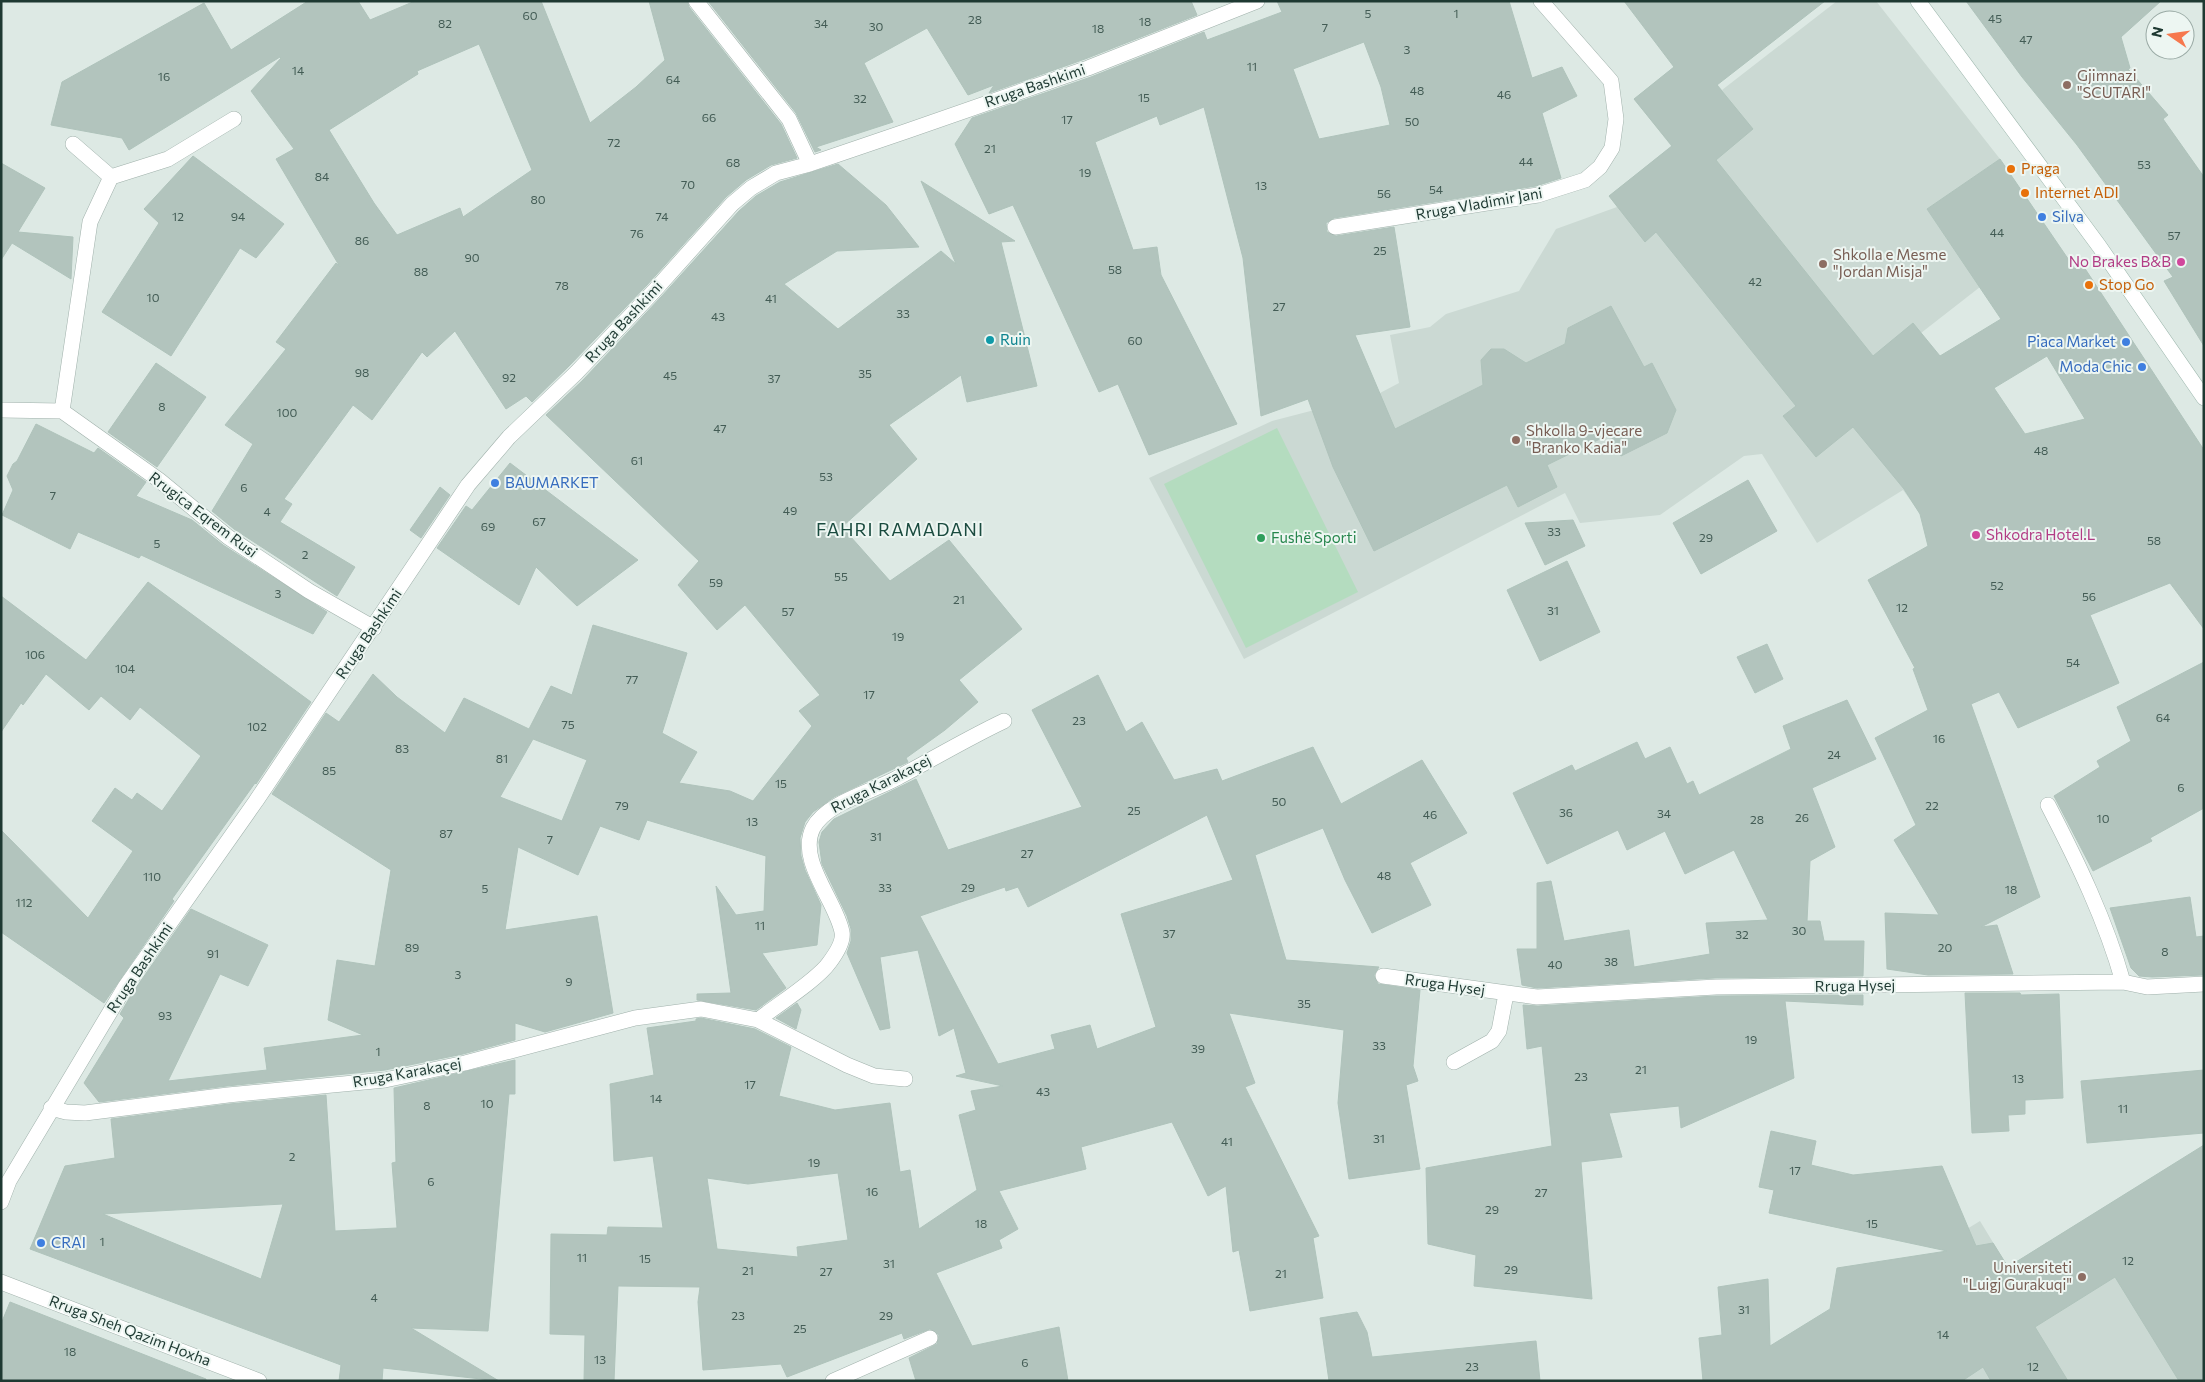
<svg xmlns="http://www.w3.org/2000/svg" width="2205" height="1382" viewBox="0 0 2205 1382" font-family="Commissioner,sans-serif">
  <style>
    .built { fill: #cbd9d3 }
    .green { fill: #b4dcbf }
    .building { fill: #b2c4bd; stroke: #afc3bb; fill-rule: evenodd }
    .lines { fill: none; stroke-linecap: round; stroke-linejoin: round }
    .street-casing { stroke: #a0b1ab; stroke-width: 16 }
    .secondary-casing { stroke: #9cb6ac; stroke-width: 16 }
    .street { stroke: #fff; stroke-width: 15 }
    .secondary { stroke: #fff; stroke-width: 15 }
    .education-dot { fill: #8d6e63; stroke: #edf6f2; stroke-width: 2 }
    .food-dot { fill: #e8710a; stroke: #edf6f2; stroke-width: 2 }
    .shop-dot { fill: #3f7fe0; stroke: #edf6f2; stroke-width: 2 }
    .hotel-dot { fill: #d1479c; stroke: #edf6f2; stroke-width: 2 }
    .culture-dot { fill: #0f9aa8; stroke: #edf6f2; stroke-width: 2 }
    .leisure-dot { fill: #2e9e5b; stroke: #edf6f2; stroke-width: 2 }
    .labels { text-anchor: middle; stroke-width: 4; stroke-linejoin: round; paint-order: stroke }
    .number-label { font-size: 12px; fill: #435c55 }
    .education-label { font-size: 15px; fill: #785e54; stroke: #edf6f2; text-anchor: start }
    .street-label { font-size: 15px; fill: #1e3932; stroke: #edf6f2 }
    .food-label { font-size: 15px; fill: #c56008; stroke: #edf6f2; text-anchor: start }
    .shop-label { font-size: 15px; fill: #366cbe; stroke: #edf6f2; text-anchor: start }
    .hotel-label { font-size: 15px; fill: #b23c85; stroke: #edf6f2; text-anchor: end }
    .culture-label { font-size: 15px; fill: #0d838f; stroke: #edf6f2; text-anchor: start }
    .leisure-label { font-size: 15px; fill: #27864d; stroke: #edf6f2; text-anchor: start }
    .quarter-label { font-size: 18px; letter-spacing: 1px; fill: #1a4b3f; stroke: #edf6f2 }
  </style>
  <rect width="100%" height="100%" fill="#dde9e4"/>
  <path class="built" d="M1837,1H1876L2000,159L1927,209L1980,287L1921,333L1970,468L1916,508L1903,490L1817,543L1762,454L1744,456L1660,515L1580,523L1565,493L1244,659L1149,478L1272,421L1380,393L1399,383L1390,335L1430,327L1446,314L1519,291L1556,229L1617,207L1609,196L1671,146L1634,99L1692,52L1722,90Z
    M2182,1159L2202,1182L2204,1381H1797L1966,1287L1941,1245L1980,1221L2008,1267Z"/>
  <path class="green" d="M1277,428L1358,592L1246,648L1164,484Z"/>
  <path class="building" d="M308,1H358L370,20L415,1H541L590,123L636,87L665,60L649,1H687L689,7L781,124L797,158L771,165L746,180L726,197L647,285L569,366L532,402L526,396L506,409L455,331L427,357L422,352L372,420L353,405L284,499L292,504L280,522L355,567L337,596L234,529L212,511L253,444L225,425L286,349L276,342L336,263L340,267L276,159L294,149L251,91L281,58L280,57L129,150L122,138L51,125L62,82L204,3L231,50ZM479,44L532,170L463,217L460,208L397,235L374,203L329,130L418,74L417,71Z
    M708,1H1191L1197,15L1085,59L989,93L994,85L968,95L927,28L864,63L893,122L816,147L821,150L815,152L796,113Z
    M1277,1H1509L1532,78L1562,67L1577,96L1542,113L1561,178L1536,186L1334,218L1326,223L1327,232L1336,236L1394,227L1410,327L1355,335L1395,429L1483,385L1481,360L1491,349H1504L1526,363L1565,344L1568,328L1611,306L1644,367L1652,363L1676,410L1667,433L1621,456L1610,434L1547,465L1557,487L1518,507L1507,485L1374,551L1333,467L1308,399L1261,416L1243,258L1204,107L1160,125L1157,116L1095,142L1133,250L1157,247L1161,275L1237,424L1149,455L1118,384L1099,392L1013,205L989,214L955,144L972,118L1091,77L1204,32L1207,40L1282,12ZM1364,42L1381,87L1390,125L1319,139L1293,69Z
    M1624,1H1825L1717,85L1753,129L1716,160L1873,356L1913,323L1940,356L2001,319L1927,209L2000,159L2075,269L2082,264L2204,450V629L2170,583L2090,615L2119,683L2018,728L1999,692L1971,704L2040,897L1981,927L1997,925L2013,974L1928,975L1887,969L1885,913L1939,915L1894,840L1916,825L1875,738L1928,710L1913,669L1915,668L1868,580L1928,546L1920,514L1904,489L1853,427L1816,457L1783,416L1796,406L1656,232L1645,242L1609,196L1672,146L1634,99L1674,67ZM2047,356L2085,419L2025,434L1994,388Z
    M1966,1H2161L2121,37L2130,68L2128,69L2168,115L2163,119L2204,177V346L2164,281L2173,277L2077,145L2022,77Z
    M193,156L284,224L256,258L240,248L171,356L102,312L159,223L144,209Z
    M1,163L45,188L18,232L73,237L71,279L12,243L1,260Z
    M838,164L886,205L919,247L837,251L784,284L838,329L941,251L956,264L921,181L1015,241L1001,242L1037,386L967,402L961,375L889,425L917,459L842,527L890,581L949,540L1022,629L959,680L978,702L945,730L906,758L908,762L834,797L813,812L805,822L800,838L801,856L805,870L821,905L817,945L762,953L786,988L756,1010L697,1000V994L731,993L716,886L736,915L764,911L766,856L647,820L639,840L600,826L578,875L518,847L505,930L597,916L613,1013L545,1032L515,1023V1040L463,1054L385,1070L227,1086L99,1102L84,1083L124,1018L120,1014L133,992L191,909L268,945L248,986L220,974L168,1081L267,1070L264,1048L363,1035L328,1020L337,960L375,966L391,870L272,794L326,713L339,722L373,674L397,697L445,733L464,698L529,729L551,686L572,695L593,625L687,653L662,733L697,752L679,783L730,791L753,801L812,726L799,711L820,695L745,605L717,630L678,585L699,561L546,415L583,380L661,297L739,211L756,196L780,182ZM533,739L587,760L562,821L500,797Z
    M156,363L206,397L157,467L108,432Z
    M36,424L94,453L98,448L146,482L136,496L192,520L223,545L327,612L313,634L141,555L139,558L78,532L70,549L2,515L13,490L7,476L13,464L17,461Z
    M510,463L638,560L577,606L536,567L519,605L437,548L466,506L472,510Z
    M1748,480L1777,531L1701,574L1673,523Z
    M440,487L450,495L421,538L410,530Z
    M1573,520L1585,546L1545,565L1525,523Z
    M1567,561L1600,632L1540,661L1507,590Z
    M148,582L311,702L256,784L255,783L172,899L174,901L104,1003L1,932V830L88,918L133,851L92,821L115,788L132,800L137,793L162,811L201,756L140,707L130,720L101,696L89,710L46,674L23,705L21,703L1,732V596L86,660Z
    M1767,644L1783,679L1755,693L1737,657Z
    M2204,662V808L2150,838L2152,841L2093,871L2054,796L2100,767L2097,761L2131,741L2117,707Z
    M1098,675L1126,732L1142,722L1174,780L1217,769L1222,781L1313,747L1341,804L1422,760L1467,833L1410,863L1431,905L1372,933L1345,880L1323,828L1255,855L1286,960L1379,967L1374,975L1378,984L1420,990L1413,1066L1418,1081L1406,1085L1420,1169L1349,1179L1338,1103L1344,1030L1229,1013L1255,1083L1245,1087L1319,1236L1313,1238L1323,1298L1250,1311L1239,1250L1233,1252L1226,1186L1208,1196L1172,1122L1081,1147L1086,1169L999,1191L1018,1229L999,1240L1002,1248L936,1273L972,1346L1059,1327L1068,1381H916L909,1358L937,1344L939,1335L930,1329L904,1339L902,1333L787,1377L781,1364L703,1370L698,1302L700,1287L618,1286L614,1381H584L585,1335L550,1334L551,1234L607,1235L608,1227L663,1228L653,1156L614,1161L610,1084L654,1075L647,1028L696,1021V1019L701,1018L755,1029L791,1047L779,1096L835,1110L890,1103L900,1172L910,1170L919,1229L977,1190L959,1115L976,1110L971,1091L1003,1086L956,1076L966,1073L954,1028L939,1036L918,950L880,957L890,1028L880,1030L847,953L851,941V929L847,916L822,864L819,842L822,832L834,819L916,779L948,850L1082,807L1032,710ZM1207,815L1233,880L1121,914L1156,1027L1097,1049L1090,1025L1051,1035L1055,1049L998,1064L920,916L1005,887L1006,891L1018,887L1028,907ZM838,1173L848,1240L797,1247L798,1257L717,1249L707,1178L748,1184Z
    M1847,700L1876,759L1812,788L1835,847L1810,861L1807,921H1820L1824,941H1864L1863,976L1715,978L1537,988L1522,985L1517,949H1537V883L1551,881L1564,941L1629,930L1634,967L1710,954L1706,923L1768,920L1734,850L1685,874L1665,831L1627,850L1618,830L1547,864L1513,793L1572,765L1575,771L1637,742L1645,759L1670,747L1687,784L1693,781L1699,795L1791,749L1783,726Z
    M2190,897L2196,937L2204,936V975L2152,977L2139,976L2131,968L2110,908Z
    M1965,993H2020L2021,995L2059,994L2063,1098L2025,1100V1114L2008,1115L2009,1131L1972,1133Z
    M1863,995V1005L1785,1001L1794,1078L1681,1128L1679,1106L1609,1113L1622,1157L1581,1162L1592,1299L1474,1286L1476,1255L1428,1244L1426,1168L1552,1146L1542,1046L1527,1049L1523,1005L1538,1006L1716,996Z
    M797,1003L801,1010L796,1029L776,1018Z
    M515,1060V1094H509L488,1331L411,1328L499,1381L383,1368L382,1381H339L341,1365L30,1249L65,1166L115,1158L111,1119L229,1104L326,1095L335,1231L397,1228L392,1163L396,1162L394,1088ZM283,1204L261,1279L103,1214Z
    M2204,1070V1133L2087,1143L2081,1081Z
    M1771,1131L1816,1141L1811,1165L1853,1175L1942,1166L1976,1246L1993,1243L2008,1267L2204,1145V1381H2179L2115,1277L2035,1327L2068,1381H1991L1983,1367L1962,1381H1703L1699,1338L1722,1335L1718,1287L1768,1279L1770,1346L1830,1309L1837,1268L1947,1251L1769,1213L1774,1190L1759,1187Z
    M10,1302L206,1379V1381H1V1324Z
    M1357,1312L1367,1332L1372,1357L1536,1341L1540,1381H1329L1320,1318Z"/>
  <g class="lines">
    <defs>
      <path id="street" d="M696,1L789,119L810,164
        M73,144L111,177
        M1335,227L1538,195L1585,180L1600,167L1612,148L1616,119L1611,81L1541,1
        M1,410L62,411L159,480L228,537L309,591L374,628
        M62,411L90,222L111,177L168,159L234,119
        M2048,805C2077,861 2106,921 2123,982
        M1383,976L1537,997L1716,987L2123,982L2147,987L2204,984
        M758,1020C777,1005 817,980 829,963C835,955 844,942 842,932C836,901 797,860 813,828C827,802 872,792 897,778C933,759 968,738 1004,721
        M1454,1062L1492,1041L1499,1031L1506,994
        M51,1108L66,1112L85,1113L228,1095L385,1080L465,1063L635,1018L701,1009L758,1020L847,1065L874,1076L905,1079
        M1,1202L9,1181L125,987L256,801L468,485L509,437L576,373L654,291L732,204L751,188L776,173L810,164L907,131L1088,68L1257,1
        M1,1282L259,1381
        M833,1381L930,1338"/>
      <path id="secondary" d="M1918,1L2099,246L2204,398"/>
    </defs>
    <use href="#street" class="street-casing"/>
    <use href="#secondary" class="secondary-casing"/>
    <use href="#street" class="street"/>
    <use href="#secondary" class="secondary"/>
  </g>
  <g class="education-dot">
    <circle cx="2067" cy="85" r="5"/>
    <circle cx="1823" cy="264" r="5"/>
    <circle cx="1516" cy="440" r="5"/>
    <circle cx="2082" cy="1277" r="5"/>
  </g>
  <g class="food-dot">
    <circle cx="2011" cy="169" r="5"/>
    <circle cx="2025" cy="193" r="5"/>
    <circle cx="2089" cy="285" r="5"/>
  </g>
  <g class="shop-dot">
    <circle cx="2042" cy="217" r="5"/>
    <circle cx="2126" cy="342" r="5"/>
    <circle cx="2142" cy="367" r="5"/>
    <circle cx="495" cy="483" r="5"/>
    <circle cx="41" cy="1243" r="5"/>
  </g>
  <g class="hotel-dot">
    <circle cx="2181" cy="262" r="5"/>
    <circle cx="1976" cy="535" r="5"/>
  </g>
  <circle class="culture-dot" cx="990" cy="340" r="5"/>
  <circle class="leisure-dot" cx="1261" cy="538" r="5"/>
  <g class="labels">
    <g class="number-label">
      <text x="1368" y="18">5</text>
      <text x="1456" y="18">1</text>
      <text x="530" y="20">60</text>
      <text x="1995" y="23">45</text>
      <text x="975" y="24">28</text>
      <text x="1145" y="26">18</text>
      <text x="445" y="28">82</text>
      <text x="821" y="28">34</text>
      <text x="876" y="31">30</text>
      <text x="1325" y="32">7</text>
      <text x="1098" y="33">18</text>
      <text x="2026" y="44">47</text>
      <text x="1407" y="54">3</text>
      <text x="1252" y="71">11</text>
      <text x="298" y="75">14</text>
      <text x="164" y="81">16</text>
      <text x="673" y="84">64</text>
      <text x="1417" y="95">48</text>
      <text x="1504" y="99">46</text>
      <text x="1144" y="102">15</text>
      <text x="860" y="103">32</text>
      <text x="709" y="122">66</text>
      <text x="1067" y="124">17</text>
      <text x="1412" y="126">50</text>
      <text x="614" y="147">72</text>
      <text x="990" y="153">21</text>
      <text x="1526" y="166">44</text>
      <text x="733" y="167">68</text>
      <text x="2144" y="169">53</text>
      <text x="1085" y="177">19</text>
      <text x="322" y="181">84</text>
      <text x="688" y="189">70</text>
      <text x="1261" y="190">13</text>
      <text x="1436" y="194">54</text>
      <text x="1384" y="198">56</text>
      <text x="538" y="204">80</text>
      <text x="178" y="221">12</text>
      <text x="238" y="221">94</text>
      <text x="662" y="221">74</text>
      <text x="1997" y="237">44</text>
      <text x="637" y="238">76</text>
      <text x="2174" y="240">57</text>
      <text x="362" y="245">86</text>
      <text x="1380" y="255">25</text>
      <text x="472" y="262">90</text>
      <text x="1115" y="274">58</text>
      <text x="421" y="276">88</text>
      <text x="1755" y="286">42</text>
      <text x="562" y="290">78</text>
      <text x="153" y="302">10</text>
      <text x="771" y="303">41</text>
      <text x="1279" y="311">27</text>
      <text x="903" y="318">33</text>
      <text x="718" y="321">43</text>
      <text x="1135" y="345">60</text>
      <text x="362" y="377">98</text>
      <text x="865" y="378">35</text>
      <text x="670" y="380">45</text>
      <text x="509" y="382">92</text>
      <text x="774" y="383">37</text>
      <text x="162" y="411">8</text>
      <text x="287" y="417">100</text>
      <text x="720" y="433">47</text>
      <text x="2041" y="455">48</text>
      <text x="637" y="465">61</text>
      <text x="826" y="481">53</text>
      <text x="244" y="492">6</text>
      <text x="53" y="500">7</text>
      <text x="790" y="515">49</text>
      <text x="267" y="516">4</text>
      <text x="539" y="526">67</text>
      <text x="488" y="531">69</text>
      <text x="1554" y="536">33</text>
      <text x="1706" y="542">29</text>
      <text x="2154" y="545">58</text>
      <text x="157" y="548">5</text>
      <text x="305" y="559">2</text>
      <text x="841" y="581">55</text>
      <text x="716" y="587">59</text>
      <text x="1997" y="590">52</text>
      <text x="278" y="598">3</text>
      <text x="2089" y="601">56</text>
      <text x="959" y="604">21</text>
      <text x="1902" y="612">12</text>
      <text x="1553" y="615">31</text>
      <text x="788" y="616">57</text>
      <text x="898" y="641">19</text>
      <text x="35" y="659">106</text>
      <text x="2073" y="667">54</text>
      <text x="125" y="673">104</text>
      <text x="632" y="684">77</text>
      <text x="869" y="699">17</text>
      <text x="2163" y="722">64</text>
      <text x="1079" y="725">23</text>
      <text x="568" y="729">75</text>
      <text x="257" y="731">102</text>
      <text x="1939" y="743">16</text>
      <text x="402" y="753">83</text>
      <text x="1834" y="759">24</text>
      <text x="502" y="763">81</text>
      <text x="329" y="775">85</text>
      <text x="781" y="788">15</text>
      <text x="2181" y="792">6</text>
      <text x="1279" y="806">50</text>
      <text x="622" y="810">79</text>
      <text x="1932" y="810">22</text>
      <text x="1134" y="815">25</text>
      <text x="1566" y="817">36</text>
      <text x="1664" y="818">34</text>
      <text x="1430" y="819">46</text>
      <text x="1802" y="822">26</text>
      <text x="2103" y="823">10</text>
      <text x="1757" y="824">28</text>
      <text x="752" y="826">13</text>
      <text x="446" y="838">87</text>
      <text x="876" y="841">31</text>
      <text x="550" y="844">7</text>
      <text x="1027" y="858">27</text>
      <text x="1384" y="880">48</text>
      <text x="152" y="881">110</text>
      <text x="885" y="892">33</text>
      <text x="968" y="892">29</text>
      <text x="485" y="893">5</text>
      <text x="2011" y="894">18</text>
      <text x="24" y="907">112</text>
      <text x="760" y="930">11</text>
      <text x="1799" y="935">30</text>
      <text x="1169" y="938">37</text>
      <text x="1742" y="939">32</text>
      <text x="412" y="952">89</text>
      <text x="1945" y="952">20</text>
      <text x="2165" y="956">8</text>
      <text x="213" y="958">91</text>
      <text x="1611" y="966">38</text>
      <text x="1555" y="969">40</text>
      <text x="458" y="979">3</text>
      <text x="569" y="986">9</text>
      <text x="1304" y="1008">35</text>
      <text x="165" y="1020">93</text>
      <text x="1751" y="1044">19</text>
      <text x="1379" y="1050">33</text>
      <text x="1198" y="1053">39</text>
      <text x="378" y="1056">1</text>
      <text x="1641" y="1074">21</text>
      <text x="1581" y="1081">23</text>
      <text x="2018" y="1083">13</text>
      <text x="750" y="1089">17</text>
      <text x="1043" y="1096">43</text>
      <text x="656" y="1103">14</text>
      <text x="487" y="1108">10</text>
      <text x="427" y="1110">8</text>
      <text x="2123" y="1113">11</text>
      <text x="1379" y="1143">31</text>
      <text x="1227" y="1146">41</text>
      <text x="292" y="1161">2</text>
      <text x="814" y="1167">19</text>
      <text x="1795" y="1175">17</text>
      <text x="431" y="1186">6</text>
      <text x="872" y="1196">16</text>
      <text x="1541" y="1197">27</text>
      <text x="1492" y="1214">29</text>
      <text x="981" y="1228">18</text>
      <text x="1872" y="1228">15</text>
      <text x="102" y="1246">1</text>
      <text x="582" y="1262">11</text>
      <text x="645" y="1263">15</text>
      <text x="2128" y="1265">12</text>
      <text x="889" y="1268">31</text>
      <text x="1511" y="1274">29</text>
      <text x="748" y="1275">21</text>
      <text x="826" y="1276">27</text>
      <text x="1281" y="1278">21</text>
      <text x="374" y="1302">4</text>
      <text x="1744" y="1314">31</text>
      <text x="738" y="1320">23</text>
      <text x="886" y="1320">29</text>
      <text x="800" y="1333">25</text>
      <text x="1943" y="1339">14</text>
      <text x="70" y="1356">18</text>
      <text x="600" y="1364">13</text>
      <text x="1025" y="1367">6</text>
      <text x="1472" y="1371">23</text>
      <text x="2033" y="1371">12</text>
    </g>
    <g class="education-label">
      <text x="2077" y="81">Gjimnazi<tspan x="2077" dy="17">"SCUTARI"</tspan></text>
      <text x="1833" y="260">Shkolla e Mesme<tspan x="1833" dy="17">"Jordan Misja"</tspan></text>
      <text x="1526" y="436">Shkolla 9-vjecare<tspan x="1526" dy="17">"Branko Kadia"</tspan></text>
      <text x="2072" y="1273" text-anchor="end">Universiteti<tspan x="2072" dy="17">"Luigj Gurakuqi"</tspan></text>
    </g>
    <g class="street-label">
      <text transform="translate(1035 86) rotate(-19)" y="5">Rruga Bashkimi</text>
      <text transform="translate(1479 204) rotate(-10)" y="5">Rruga Vladimir Jani</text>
      <text transform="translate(624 322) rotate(-47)" y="5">Rruga Bashkimi</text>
      <text transform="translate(203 515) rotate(37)" y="5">Rrugica Eqrem Rusi</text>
      <text transform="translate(369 634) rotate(-56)" y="5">Rruga Bashkimi</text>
      <text transform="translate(881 784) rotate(-27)" y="5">Rruga Karakaçej</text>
      <text transform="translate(140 968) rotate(-56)" y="5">Rruga Bashkimi</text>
      <text transform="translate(1445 985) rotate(8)" y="5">Rruga Hysej</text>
      <text transform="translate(1855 986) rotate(-1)" y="5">Rruga Hysej</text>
      <text transform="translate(407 1073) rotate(-10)" y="5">Rruga Karakaçej</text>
      <text transform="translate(130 1331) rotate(21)" y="5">Rruga Sheh Qazim Hoxha</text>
    </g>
    <g class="food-label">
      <text x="2021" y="174">Praga</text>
      <text x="2035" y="198">Internet ADI</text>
      <text x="2099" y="290">Stop Go</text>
    </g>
    <g class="shop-label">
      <text x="2052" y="222">Silva</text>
      <text x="2116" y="347" text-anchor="end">Piaca Market</text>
      <text x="2132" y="372" text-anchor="end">Moda Chic</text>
      <text x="505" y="488">BAUMARKET</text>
      <text x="51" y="1248">CRAI</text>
    </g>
    <g class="hotel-label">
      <text x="2171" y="267">No Brakes B&amp;B</text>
      <text x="1986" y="540" text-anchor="start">Shkodra Hotel.L</text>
    </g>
    <g class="culture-label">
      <text x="1000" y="345">Ruin</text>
    </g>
    <g class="leisure-label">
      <text x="1271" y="543">Fushë Sporti</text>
    </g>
    <g class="quarter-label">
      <text x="900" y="536">FAHRI RAMADANI</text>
    </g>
  </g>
  <rect width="2205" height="1382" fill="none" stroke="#1e3932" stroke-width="5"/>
  <g transform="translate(2170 35) rotate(283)"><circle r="24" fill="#edf6f2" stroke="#9aaaa5"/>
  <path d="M0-4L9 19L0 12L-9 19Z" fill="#f6784e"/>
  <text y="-8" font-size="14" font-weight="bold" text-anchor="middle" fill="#1e3932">N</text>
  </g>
</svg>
